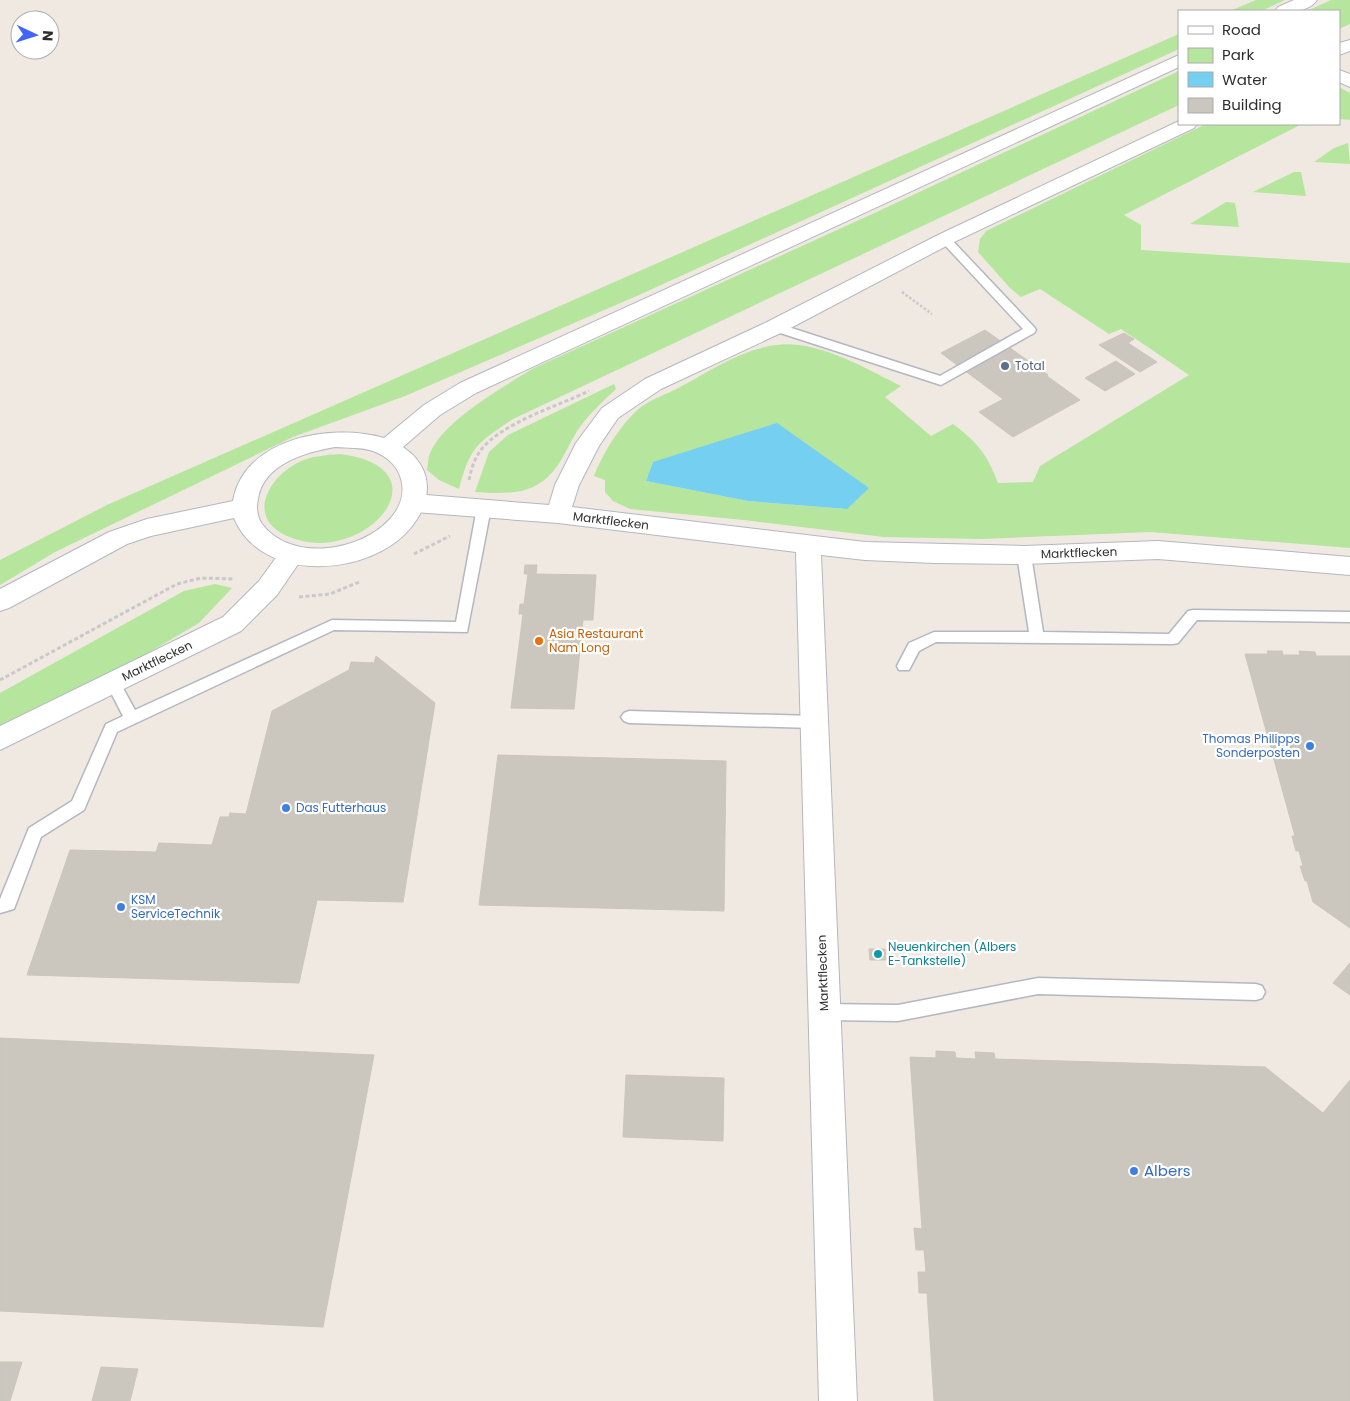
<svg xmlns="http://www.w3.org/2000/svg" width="1350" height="1401" viewBox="0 0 1350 1401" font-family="Poppins,sans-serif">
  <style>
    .green { fill: #b6e59e; fill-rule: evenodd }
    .water { fill: #75cff0 }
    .building { fill: #cbc7bf; stroke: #cbc5ba }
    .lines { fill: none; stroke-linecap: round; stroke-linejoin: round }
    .lane-casing { stroke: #b4b7c1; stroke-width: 3 }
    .street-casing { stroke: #b4b7c1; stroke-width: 2 }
    .secondary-casing { stroke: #b4b7c1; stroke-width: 2 }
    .path-far1 { stroke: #c9c9c9; stroke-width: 2.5; stroke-dasharray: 2.5 2; stroke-linecap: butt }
    .path { stroke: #c9c9c9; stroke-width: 3; stroke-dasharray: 4 2.5; stroke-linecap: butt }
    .lane { fill: #fff; fill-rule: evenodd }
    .street { fill: #fff; fill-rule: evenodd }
    .secondary { fill: #fff; fill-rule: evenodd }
    .service-dot { fill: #5c6f8a; stroke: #fff; stroke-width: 2 }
    .food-dot { fill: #e8710a; stroke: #fff; stroke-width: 2 }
    .shop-dot { fill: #3f7fe0; stroke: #fff; stroke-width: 2 }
    .culture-dot { fill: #0f9aa8; stroke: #fff; stroke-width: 2 }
    .labels { text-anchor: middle; stroke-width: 4.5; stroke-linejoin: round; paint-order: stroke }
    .service-label { font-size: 12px; fill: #4e5e75; stroke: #fff; text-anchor: start }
    .street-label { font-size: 12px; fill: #2e2e2e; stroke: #fff }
    .food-label { font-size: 12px; fill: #c56008; stroke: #fff; text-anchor: start }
    .shop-label { font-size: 12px; fill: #366cbe; stroke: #fff; text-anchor: start }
    .culture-label { font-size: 12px; fill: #0d838f; stroke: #fff; text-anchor: start }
    .near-shop-label { font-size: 15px; fill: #366cbe; stroke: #fff; text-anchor: start }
  </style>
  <rect width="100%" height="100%" fill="#efe9e1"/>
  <path class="green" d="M1256,0H1285L1261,11H1230Z
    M1331,0H1350V24L1339,29V11H1307Z
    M1179,34V49L639,295L405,396L293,437L55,552L0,585V560L107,505Z
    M1179,71V105L513,419C477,443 470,447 459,489L439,480L427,470C428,465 428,456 431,451C446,419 502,388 532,369L870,215Z
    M1339,87L1350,93V120L1339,119Z
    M1206,124H1302L1124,215L1141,225V250L1350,263V548L1150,532L982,539L884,537L744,520L630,509L613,501L605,492V480L594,476C602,454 623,421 641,407C652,399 667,394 678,388C714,369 756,339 799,345C835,350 869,370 901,386L885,397L931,436L953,424C977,442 987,454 998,483L1033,482L1040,466L1189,375L1121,329L1109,334L1040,289L1021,297L1010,288L978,252L980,239L986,231ZM653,462L847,509L748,501L646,481Z
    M1348,143L1350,164L1314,162L1334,148Z
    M1294,172H1301L1306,196L1253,192Z
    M1226,202L1235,203L1239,227L1190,224Z
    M614,384L616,389C602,402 588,415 577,431C564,453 557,476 533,487C516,495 493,493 475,492L489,452L508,435Z
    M340,454C451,468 363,570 287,536C245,517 269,477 299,462C312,456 326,455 340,454Z
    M215,584L232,588L199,623L136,660L0,727V693L184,591Z"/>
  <path class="water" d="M777,423L869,488L847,509L748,501L646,481L653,462Z"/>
  <path class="building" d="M985,330L1048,375L1003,399L941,353Z
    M1124,333L1134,339L1128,343L1157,362L1140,372L1099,345Z
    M1116,361L1135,374L1105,391L1085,378Z
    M1047,376L1080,400L1013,437L979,412Z
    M525,565H537L536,574L596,575L593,620H583L574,709L511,708L523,614H519L520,604H524L528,574H524Z
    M1267,651H1282L1283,655H1300L1299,651L1315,652L1316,656H1350V928L1313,902L1307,881H1305L1300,866H1303L1299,851H1296L1292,836H1295L1245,654H1268Z
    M376,656L435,703L403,902L317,900L299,983L27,975L70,850L156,852L159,843L212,845L220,817H229L230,813L246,814L272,711L349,670L351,662L374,663Z
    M498,755L726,761L724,911L479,905Z
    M869,949H885L886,960H870Z
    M1350,963V995L1333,983Z
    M0,1038L374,1055L323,1327L0,1311Z
    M936,1051L955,1052L956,1058L976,1059L975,1052L994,1053L995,1059L1265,1067L1323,1113L1350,1080V1401H934L927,1293H919L918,1272H926L924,1250H916L914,1228L922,1229L910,1057L936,1058Z
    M626,1075L724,1078L723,1141L623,1137Z
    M0,1362H22L10,1401H0Z
    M101,1367L138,1369L130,1401H92Z"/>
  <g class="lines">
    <defs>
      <path id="lane" d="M945,236L949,237L1034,327L1036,330L1034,333L941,385L771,330L769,327L775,323L779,324L940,376L1023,329L941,241V237Z
        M484,503L491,508L467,632L334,630L117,732L84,810L41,837L14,909L0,913V899L29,828L72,801L106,724L123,716L106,683L108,679H118L135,710L332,620L456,622L477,508Z
        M1024,550L1031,555L1043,632L1169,634L1188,611L1193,610L1350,612V622L1197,620L1178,643L1173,644L936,642L919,651L909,670H899L897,666L909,643L934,632H1029L1017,555Z
        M629,711L814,716L819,718L822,722L819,726L814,728L629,723L624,721L621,717L624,713Z
        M1038,978L1256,984L1262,986L1265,992L1262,998L1256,1000L1038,994L898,1021L824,1020L818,1018L815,1012L818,1006L824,1004L898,1005Z"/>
      <path id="street" d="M1350,40V51L1339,55V43Z
        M1339,70L1350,74V87L1339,82Z
        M1179,121V124H1197L1194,128L952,243L783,332L661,389L618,418L599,446L579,485L572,507L865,542L1024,546L1158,541L1350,557V575L1158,559L1024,564L934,563L865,560L821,555L857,1401H819L796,552L558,523L414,512L405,509L402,503L405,497L414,494L549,505L555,485L576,443L602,408L645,379L767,322L938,235Z
        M292,545L301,548L305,554L277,595L241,631L0,750V726L223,617L259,581L283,548Z"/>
      <path id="secondary" d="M1294,0H1317C1308,13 1289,12 1275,11L1278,7Z
        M1179,55V67L476,393L440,415L403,447C445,475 426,523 390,546C343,577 258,576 234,518L151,536L127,544L9,608L0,611V589L109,532L147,519L233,501C244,437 333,423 384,438L424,405L460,383ZM335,447C347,448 361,447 373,451C405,463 412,496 389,520C359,552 291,562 262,524C257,517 256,507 258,499C263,464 306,452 335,447Z"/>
    </defs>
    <use href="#lane" class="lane-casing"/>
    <use href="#street" class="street-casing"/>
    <use href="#secondary" class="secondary-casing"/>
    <path class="path-far1" d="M902,292L932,314"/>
    <path class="path" d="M469,480C471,470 474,460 480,451C501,423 558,406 589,391
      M414,554L450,536
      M299,597L330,594L359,582
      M0,680L177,584L201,578L233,579"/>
    <use href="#lane" class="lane"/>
    <use href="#street" class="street"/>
    <use href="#secondary" class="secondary"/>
  </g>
  <circle class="service-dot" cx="1005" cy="366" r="5"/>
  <circle class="food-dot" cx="539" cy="641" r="5"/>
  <g class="shop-dot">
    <circle cx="1310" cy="746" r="5"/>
    <circle cx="286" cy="808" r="5"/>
    <circle cx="121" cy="907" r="5"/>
    <circle cx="1134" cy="1171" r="5"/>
  </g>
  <circle class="culture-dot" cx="878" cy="954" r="5"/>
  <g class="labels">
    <g class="service-label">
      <text x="1015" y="370">Total</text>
    </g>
    <g class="street-label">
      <text transform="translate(611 521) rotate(7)" y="4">Marktflecken</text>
      <text transform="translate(1079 553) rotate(-2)" y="4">Marktflecken</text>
      <text transform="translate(157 661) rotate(-26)" y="4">Marktflecken</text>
      <text transform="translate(823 973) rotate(-92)" y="4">Marktflecken</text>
    </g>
    <g class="food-label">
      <text x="549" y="638">Asia Restaurant<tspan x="549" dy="14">Nam Long</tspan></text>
    </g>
    <g class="shop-label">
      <text x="1300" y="743" text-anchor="end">Thomas Philipps<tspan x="1300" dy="14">Sonderposten</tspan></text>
      <text x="296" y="812">Das Futterhaus</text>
      <text x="131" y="904">KSM<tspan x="131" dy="14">ServiceTechnik</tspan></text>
    </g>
    <g class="culture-label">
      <text x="888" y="951">Neuenkirchen (Albers<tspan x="888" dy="14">E-Tankstelle)</tspan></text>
    </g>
    <g class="near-shop-label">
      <text x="1144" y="1176">Albers</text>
    </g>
  </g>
  <rect x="1178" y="10" width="162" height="115" fill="#ffffff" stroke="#ababab"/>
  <rect x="1188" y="26" width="25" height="8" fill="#ffffff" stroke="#ababab"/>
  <text x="1222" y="35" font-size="15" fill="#2e2e2e">Road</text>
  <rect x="1188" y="48" width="25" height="15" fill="#b6e59e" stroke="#ababab"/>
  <text x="1222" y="60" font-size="15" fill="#2e2e2e">Park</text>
  <rect x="1188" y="72" width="25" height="15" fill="#75cff0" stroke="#ababab"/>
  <text x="1222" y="85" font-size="15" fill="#2e2e2e">Water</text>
  <rect x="1188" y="98" width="25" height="15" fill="#cbc7bf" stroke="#ababab"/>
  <text x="1222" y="110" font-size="15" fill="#2e2e2e">Building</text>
  <g transform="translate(35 35) rotate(94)"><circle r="24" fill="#ffffff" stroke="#ababab"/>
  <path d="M0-4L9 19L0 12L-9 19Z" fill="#4264fb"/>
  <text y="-8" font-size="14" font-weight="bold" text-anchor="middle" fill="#2e2e2e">N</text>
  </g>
</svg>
